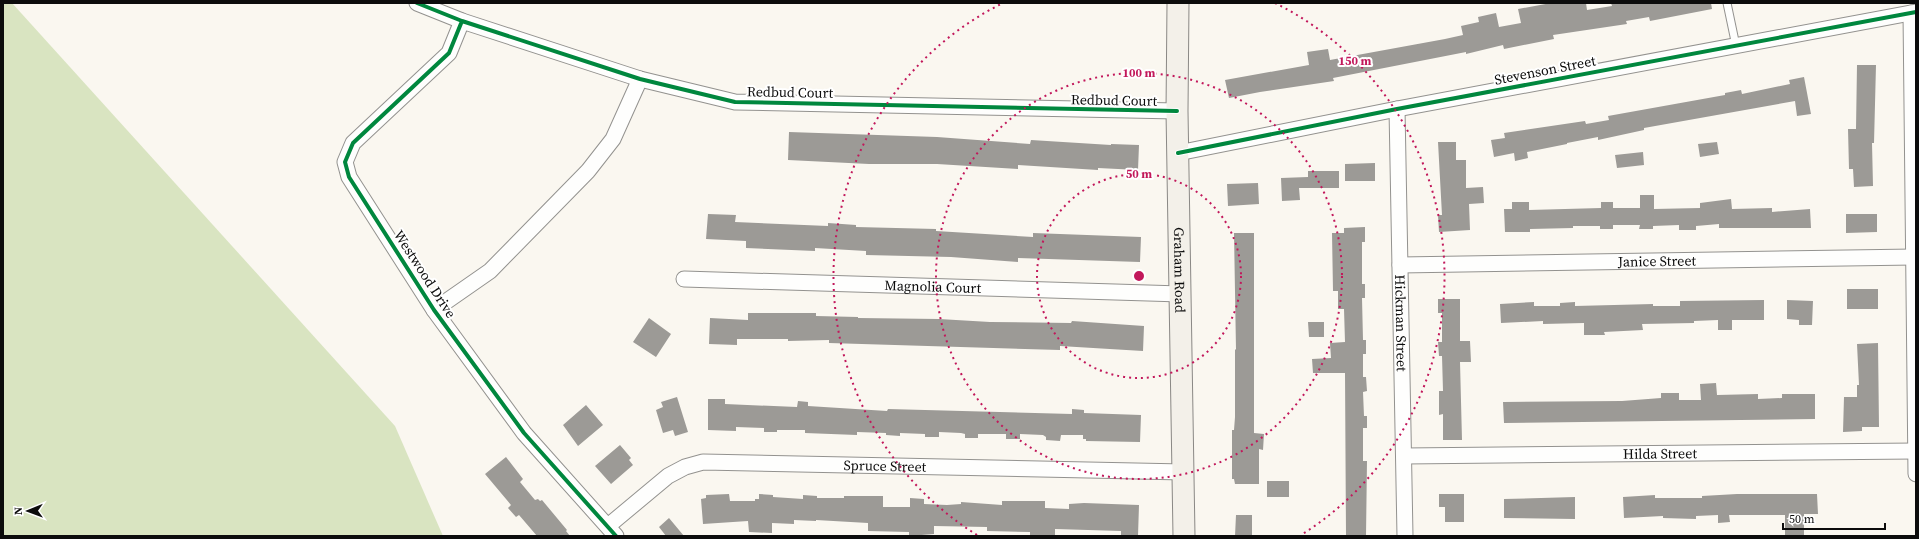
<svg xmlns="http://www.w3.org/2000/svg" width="1919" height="539" viewBox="0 0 1919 539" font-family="'Source Serif 4',serif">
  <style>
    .forest { fill: #d9e4c1 }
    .building { fill: #9c9a96 }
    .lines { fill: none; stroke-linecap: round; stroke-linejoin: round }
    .lane-casing { stroke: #93928f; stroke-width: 9 }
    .street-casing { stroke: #93928f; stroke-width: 17 }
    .secondary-casing { stroke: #8a8885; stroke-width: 23 }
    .lane { stroke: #fefefd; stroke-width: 7 }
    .street { stroke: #fefefd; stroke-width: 15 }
    .secondary { stroke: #f3f0e9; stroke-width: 21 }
    .cycleway-casing { stroke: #fff; stroke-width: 6 }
    .cycleway { stroke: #00873e; stroke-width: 4 }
    .ring { fill: none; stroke: #c2185b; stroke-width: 2; stroke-dasharray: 2 4 }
    .labels { text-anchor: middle; stroke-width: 4; stroke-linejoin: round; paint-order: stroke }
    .street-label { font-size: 14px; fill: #0c0c0c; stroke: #fff }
    .centre { fill: #c2185b; stroke: #fff; stroke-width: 2 }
    .ring-label { font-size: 12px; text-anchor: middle; font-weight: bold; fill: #c2185b; stroke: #fff; stroke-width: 4; stroke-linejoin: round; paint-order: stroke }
  </style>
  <rect width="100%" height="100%" fill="#faf7f0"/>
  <path class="forest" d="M3,3H12L395,426L443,536H3Z"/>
  <path class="building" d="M1551,3H1586L1587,10L1612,6L1611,3H1711L1712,9L1650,21L1649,17L1626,21L1627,24L1553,35L1554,39L1504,49L1503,45L1466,54V52L1333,78L1334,81L1260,92L1229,98L1225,80L1309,65L1307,52L1328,49L1330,60L1445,39L1463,35L1461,26L1479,22L1478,17L1496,13L1499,27L1521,23L1518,9Z
    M1857,65H1876L1874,143H1872L1873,186L1854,187L1853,169H1849L1848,129H1856Z
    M1804,77L1811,114L1797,116L1795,101L1644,128V130L1598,140V137L1567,143V144L1527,152L1528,158L1515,161L1514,153L1494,157L1491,140L1505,138L1504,133L1585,121L1586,124L1609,120L1608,116L1725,95V93L1741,90L1742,94L1790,84L1789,80Z
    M789,132L937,137L1030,144L1031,140L1111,145V144L1139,145L1138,170L1098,168V170L1018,165V169L937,164H869L788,160Z
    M1438,142H1456V160H1466V188L1483,187L1484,203L1469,204L1470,230L1439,232L1438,215H1442Z
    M1717,142L1719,154L1700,157L1698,144Z
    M1643,152L1644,165L1617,168L1615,155Z
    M1375,163V181H1345V164Z
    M1308,171H1339V188H1299L1300,200L1282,201L1281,178L1308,177Z
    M1258,183L1259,204L1228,206L1227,184Z
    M1640,195H1654V209L1700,208V203L1731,199L1732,209L1772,208V212L1810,209L1811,228H1719V224L1696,226V230H1679V225L1653,226V229H1639L1640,225H1613V229H1600V226H1573V228L1530,229V232H1505L1504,209H1512V202H1529V210L1601,208V202H1613V208H1640Z
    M708,214L736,215L735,222L828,226V223L856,225V227L936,229V231L1033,237V233L1141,237L1140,262L1018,258V262L951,257L866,255V251L815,248V251L746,248V241L706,239Z
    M1846,214H1877V232L1846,233Z
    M1365,227V242H1362V284H1365V298H1362L1363,340H1366V354H1363V377H1366L1367,391L1363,392L1364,416H1367V428H1363V461H1367L1366,536H1346L1345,373H1313L1312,359L1331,358L1330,343L1345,342L1344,309H1338V291H1333L1332,233H1344V228Z
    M1234,233H1254V433L1264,434L1263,450L1259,449V484H1235L1234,479H1232V430H1234L1235,417V349L1236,350Z
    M1847,289H1878V309H1847Z
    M1438,299H1460V341H1470L1471,362H1460L1462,440H1443V414L1439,415V391H1443L1442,356H1439L1438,342H1442V313H1438Z
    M1764,300V320H1732V330H1718V320L1694,321V323L1642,324L1643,330L1604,332L1605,335H1584V323L1543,324V321L1501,323L1500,304L1534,302V306H1560V303L1575,302V306L1653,304V306H1680V301Z
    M1787,300L1813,301L1812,325H1799V320L1787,319Z
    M748,313H816V316L858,317V318L939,319L990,322L1071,323L1072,321L1144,326L1143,351L1060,346V350L829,343V340L788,341V339H737V345L709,344L710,318L748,320Z
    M649,318L671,334L656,357L633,342Z
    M1308,322H1324V337H1309Z
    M1878,343L1879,427H1862V431L1843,432L1844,397H1857V385H1859L1857,344Z
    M1716,383L1717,395L1758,394V399L1782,398V394H1815V419L1504,423L1503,402L1622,401L1661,398V393H1679V400H1701L1700,384Z
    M677,397L688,432L675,436L673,430L663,433L656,410L663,407L661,402Z
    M708,399H725V404L797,407L798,401L808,402V406L887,411L888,409L1072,414V409L1084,410V413L1141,415L1140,442L1086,441V439H1083V435H1061L1060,441L1046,440V437L1043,435L1020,434V439H1006V434H978V438H965V434L961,433L939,432V437H925V434L900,433V436L886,435V433L857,432V435L805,433V430H777V432H764V428L736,427V431L708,430Z
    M586,405L603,425L578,446L563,425Z
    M620,445L631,458L629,460L633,465L611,484L595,466Z
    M506,457L523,479L520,482L535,500L538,499L540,501L542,500L567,530L566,531L570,536H537L519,515L516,517L508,508L511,505L485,474Z
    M1267,481H1289V497H1267Z
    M729,494L730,501H755V499H759V494L773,495V497L803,499V495L817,496V498H844V496H883V507H910V498L924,499V504L947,505L961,504V502L1002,505V501H1045V508L1069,509V504L1084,503L1139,505L1138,536H1121V531L1055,529V536H1030V532L987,531V527L934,526V534L909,536V532L868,531V523L816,520V521L794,520V524L772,523V533L749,532L748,521L703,524L701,499L706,498V495Z
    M1439,494H1464V522H1445V507H1439Z
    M1737,494H1817L1818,514H1804V536H1785V515H1729L1730,522L1718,523V515L1696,516V519L1663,518V516L1624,518L1623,497L1655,495V498H1702V496Z
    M1575,497V519L1504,518V499Z
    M1236,515H1252V536H1235Z
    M669,518L684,536H666L659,527Z"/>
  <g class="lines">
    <defs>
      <path id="lane" d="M1727,3L1736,46"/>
      <g id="street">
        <path d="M417,3L462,21L640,79L735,102L1177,111"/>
        <path d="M1911,13L1916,474"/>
        <path d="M462,21L449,53L353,143L345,162L349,177L434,310L524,433L616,536"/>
        <path id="s1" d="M1397,109L1405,536"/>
        <path d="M1178,153L1397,109L1916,12"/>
        <path id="s2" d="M1400,265L1914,257"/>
        <path id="s3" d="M684,279L1181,294"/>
        <path d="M434,310L490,271L588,171L613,139L640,79"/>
        <path id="s4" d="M1404,456L1916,451"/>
        <path id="s5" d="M608,526L668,476L685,467L703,462L1184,472"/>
      </g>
      <g id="secondary">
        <path id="s6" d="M1178,3L1177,111L1184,536"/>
      </g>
    </defs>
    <use href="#lane" class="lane-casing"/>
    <use href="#street" class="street-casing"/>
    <use href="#secondary" class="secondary-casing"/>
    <use href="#lane" class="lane"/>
    <use href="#street" class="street"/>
    <use href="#secondary" class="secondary"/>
    <defs>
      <path id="cycleway" d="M417,3L462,21L640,79L735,102L1177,111
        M462,21L449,53L353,143L345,162L349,177L434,310L524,433L616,536
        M1178,153L1397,109L1916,12"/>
    </defs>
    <use href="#cycleway" class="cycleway-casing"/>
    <use href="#cycleway" class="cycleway"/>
  </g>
  <g class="ring">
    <circle cx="1139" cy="276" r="102"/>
    <circle cx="1139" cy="276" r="203"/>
    <path d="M977 535A305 305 0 0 1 1003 3M1275 3A305 305 0 0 1 1301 535"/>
  </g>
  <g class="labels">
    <g class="street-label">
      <text transform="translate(1545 70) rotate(-11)" y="5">Stevenson Street</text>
      <text transform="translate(790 92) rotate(1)" y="5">Redbud Court</text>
      <text transform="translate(1114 100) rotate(1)" y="5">Redbud Court</text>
      <text dy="5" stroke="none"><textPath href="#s2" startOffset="257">Janice Street</textPath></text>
      <text dy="5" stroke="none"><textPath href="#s6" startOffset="267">Graham Road</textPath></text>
      <text transform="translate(425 274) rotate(57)" y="5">Westwood Drive</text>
      <text dy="5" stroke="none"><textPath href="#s3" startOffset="249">Magnolia Court</textPath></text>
      <text dy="5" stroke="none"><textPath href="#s1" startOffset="214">Hickman Street</textPath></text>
      <text dy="5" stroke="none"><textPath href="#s4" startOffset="256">Hilda Street</textPath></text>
      <text dy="5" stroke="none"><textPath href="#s5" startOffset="298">Spruce Street</textPath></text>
    </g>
  </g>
  <circle cx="1139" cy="276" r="6" class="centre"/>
  <g class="ring-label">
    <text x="1355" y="65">150 m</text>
    <text x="1139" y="77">100 m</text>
    <text x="1139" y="178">50 m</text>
  </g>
  <rect width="1919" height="539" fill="none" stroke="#0c0c0c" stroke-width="8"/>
  <g transform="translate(28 511) rotate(269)" stroke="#ffffff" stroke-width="3" paint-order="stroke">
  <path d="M0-3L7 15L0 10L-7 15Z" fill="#0c0c0c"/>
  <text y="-6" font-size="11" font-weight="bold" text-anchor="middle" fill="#0c0c0c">N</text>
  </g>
  <path d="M1783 523v6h102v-6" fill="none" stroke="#0c0c0c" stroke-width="2"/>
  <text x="1789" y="523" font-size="12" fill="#0c0c0c" stroke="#ffffff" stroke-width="3" paint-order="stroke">50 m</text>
</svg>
